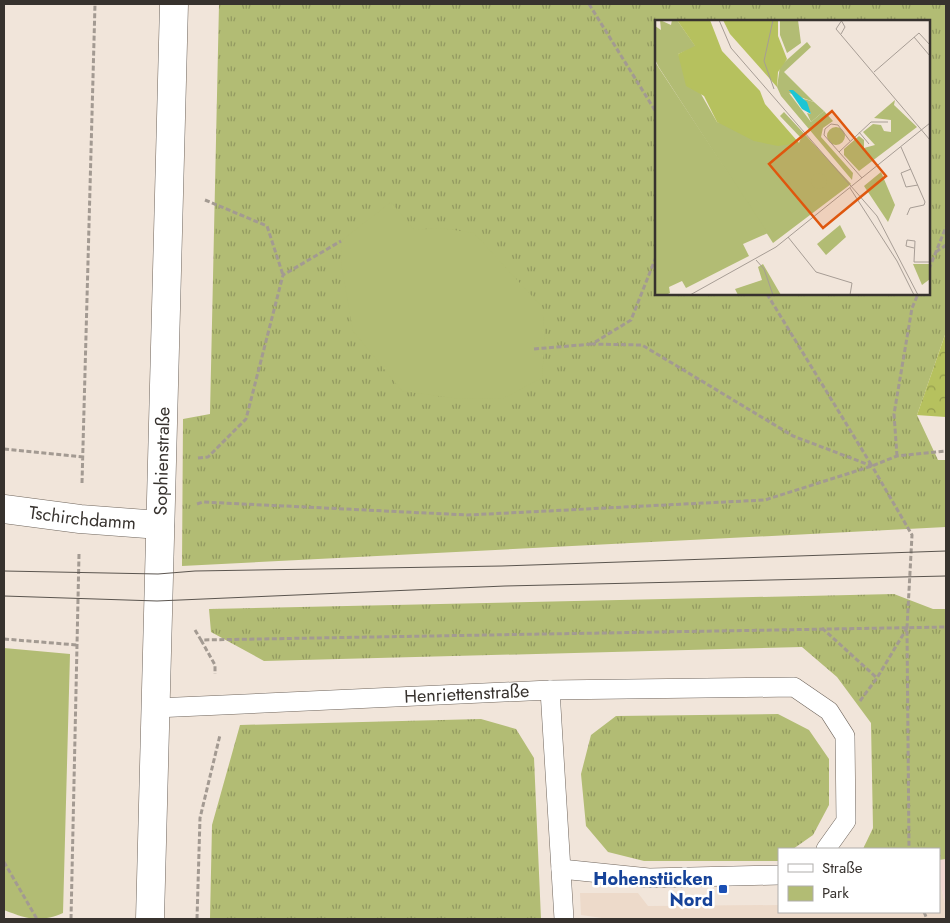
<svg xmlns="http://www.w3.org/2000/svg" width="950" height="923" viewBox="0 0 950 923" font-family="Jost,sans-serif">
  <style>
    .built { fill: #eddaca }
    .education { fill: #f1d7d1 }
    .grass { fill: url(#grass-tufts); fill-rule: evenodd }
    .forest { fill: url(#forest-crowns) }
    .green { fill: #b2bc74 }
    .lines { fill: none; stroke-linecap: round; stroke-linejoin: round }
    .service-casing { stroke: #6f655c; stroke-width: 20 }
    .minor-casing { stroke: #6f655c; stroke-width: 29 }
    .path { stroke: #a39a92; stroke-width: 3; stroke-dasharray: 5 2.5; stroke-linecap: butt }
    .service { stroke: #fff; stroke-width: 19 }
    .minor { stroke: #fff; stroke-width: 28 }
    .tram { stroke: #5b554f; stroke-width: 1 }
    .transit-dot { fill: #1a4fb4; stroke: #fff; stroke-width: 2 }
    .labels { text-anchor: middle; stroke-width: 5; stroke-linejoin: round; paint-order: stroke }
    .street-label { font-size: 18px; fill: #37322e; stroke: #fff }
    .transit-label { font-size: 18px; font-weight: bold; fill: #164399; stroke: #fff; text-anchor: end }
    .inset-road { fill: none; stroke: #a79d95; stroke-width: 1 }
    .view { fill: #df570e; fill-opacity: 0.15; stroke: #df570e; stroke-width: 2.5 }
    .inset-edge { fill: none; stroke: #37322e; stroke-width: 2.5 }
  </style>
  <defs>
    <pattern id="grass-tufts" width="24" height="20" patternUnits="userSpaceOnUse" patternTransform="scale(1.25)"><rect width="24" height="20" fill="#b2bc74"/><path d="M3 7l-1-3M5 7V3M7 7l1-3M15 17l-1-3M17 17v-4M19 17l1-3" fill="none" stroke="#929960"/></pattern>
    <pattern id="forest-crowns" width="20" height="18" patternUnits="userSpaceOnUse" patternTransform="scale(1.25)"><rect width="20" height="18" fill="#b6c15e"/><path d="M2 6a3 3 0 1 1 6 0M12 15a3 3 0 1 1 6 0" fill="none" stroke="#959d4e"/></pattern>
  </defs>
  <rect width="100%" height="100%" fill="#f1e5da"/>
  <path class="built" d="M939,878L946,908V919H609L581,915L580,893H638L648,906L779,905V912H939Z"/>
  <path class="education" d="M946,859V908L939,878V860Z"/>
  <path class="grass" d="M219,4H946V332L917,415L938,460H946V527L182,566L183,419L210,414ZM656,21H929V294H656Z
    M894,594L933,609H946V859L939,860V849H863L873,828L871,723L837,677L802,647L264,661L211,632L209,609Z
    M778,714L809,730L829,759V805L813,835L793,849H779L778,861H644L608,852L586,826L581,774L591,735L616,716Z
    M481,719L516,729L534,758L541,919H210L212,825L240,725Z"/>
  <path class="forest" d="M946,332V417L916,415H917Z"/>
  <path class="green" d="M391,202L414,230L441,228L474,233L542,307L545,336L542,378L502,399L453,398L402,391L353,331L342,269L341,241Z
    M4,648L70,654L63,913C40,923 27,919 4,910Z"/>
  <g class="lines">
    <defs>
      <g id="service">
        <path d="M550,690L564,919"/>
        <path id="s1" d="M155,708L550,690L794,687L829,711L845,736L846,821L826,849"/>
        <path d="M561,869L649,878L779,875"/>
      </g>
      <g id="minor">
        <path id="s2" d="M4,509L80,519L160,525"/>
        <path id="s3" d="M150,919L174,4"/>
      </g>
    </defs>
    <use href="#service" class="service-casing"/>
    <use href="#minor" class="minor-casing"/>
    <path class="path" d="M589,4L656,112
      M205,200L267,226L283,275
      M936,252L946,245
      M656,257L631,320L592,344L642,345L793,436L872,466L912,535L907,628L909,849
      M929,269L946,227
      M767,294L872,466
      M534,349L592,344
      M4,449L84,457
      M897,456L894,414L912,308L918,294
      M198,458L208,457L246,419L283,275L341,241
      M82,483L95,4
      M197,504L203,502L467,515L765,500L872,466L897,456L946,451
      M822,628L877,678
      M195,630L201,640L946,627
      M4,639L77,645
      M201,640L215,665V674
      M860,701L877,678L907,628
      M4,862L37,919
      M924,912L927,919
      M71,919L79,554
      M197,919L200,818L220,735"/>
    <use href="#service" class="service"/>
    <use href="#minor" class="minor"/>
    <path class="tram" d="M4,571L158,574L195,571L502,566L946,551
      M4,596L157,601L505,586L946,576"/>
  </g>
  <rect class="transit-dot" x="718" y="884" width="10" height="10" rx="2.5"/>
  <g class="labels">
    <g class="street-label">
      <text dy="6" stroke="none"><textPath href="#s3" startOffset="458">Sophienstraße</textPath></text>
      <text dy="6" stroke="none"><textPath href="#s2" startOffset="79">Tschirchdamm</textPath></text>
      <text dy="6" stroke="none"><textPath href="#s1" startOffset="312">Henriettenstraße</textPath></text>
    </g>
    <g class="transit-label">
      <text x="713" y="885">Hohenstücken<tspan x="713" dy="21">Nord</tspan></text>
    </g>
  </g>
  <g transform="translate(655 20)">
    <rect width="275" height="275" fill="#f1e5da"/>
    <path d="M5,0L16,5L17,0H22L41,27L23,34L62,102L144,123L146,118L125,96L129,92L196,164L118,223L3,46L0,39V6L6,10ZM152,22L156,27L129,52L159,82L134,73L156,102L169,91L178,101L168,108L166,117L198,153L197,160L126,76L122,67L125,46ZM240,80L239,85L262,107L204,151L189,135V129L204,116L209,120V128L220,125L208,112L218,104L226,105L229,111L236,112V100L219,98ZM172 116a9 9 0 1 1 18 0a9 9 0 1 1-18 0ZM108,244L126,275H83L80,269L107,260L103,247ZM258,244H275V259L267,265Z" fill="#b2bc74"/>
    <path d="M22,0H55L67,31L105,71L110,84L144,123L123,126L99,121L62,102L49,76L31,66L23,34L40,26ZM68,0H123V16L132,39L123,52L122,67L75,14Z" fill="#b6c15e"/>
    <path d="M149,79L159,82L169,91L156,102L152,93L156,94Z" fill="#b2bc74"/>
    <path d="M0,42L113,213L88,224L94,236L31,268L27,261L14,267L15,273L11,275H0Z" fill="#b2bc74"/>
    <path d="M125,0H143L146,23L132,33L125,15ZM226,152L240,185L233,202L209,166ZM156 161a8 8 0 1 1 16 0a8 8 0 1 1-16 0ZM185,205L191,217L171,235L162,224Z" fill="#b2bc74"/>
    <path d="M134,70H138L152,82L156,94L147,89Z" fill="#1dc5d4"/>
    <path class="inset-road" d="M64,0L76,28L222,196L263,275M118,0L109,41L119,69M187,0L181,9L275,120M186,14L190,7L186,0M259,17L275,36M219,52L264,13L275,25M204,112L214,124M195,121L183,105L176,104L170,109L169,115L207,158M246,127L270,182L269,185L255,188L252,195M184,132L216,102H233M256,149L246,153L251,167L263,165M195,168L242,241L259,275M133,217L161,252L197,263L195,275M259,228L251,226L252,220L260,221L259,242H275M101,240L109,249L118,275M35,275L121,227L275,103"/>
    <path class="view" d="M177,91L231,156L168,208L114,144Z"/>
    <rect width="275" height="275" class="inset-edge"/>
  </g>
  <rect width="950" height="923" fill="none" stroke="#37322e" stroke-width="10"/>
  <rect x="778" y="848" width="162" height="65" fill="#ffffff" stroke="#afadab"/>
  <rect x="788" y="864" width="25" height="8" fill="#ffffff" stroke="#afadab"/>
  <text x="822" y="873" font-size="15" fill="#37322e">Straße</text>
  <rect x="788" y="886" width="25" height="15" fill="#b2bc74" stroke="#afadab"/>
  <text x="822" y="898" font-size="15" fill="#37322e">Park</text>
</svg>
